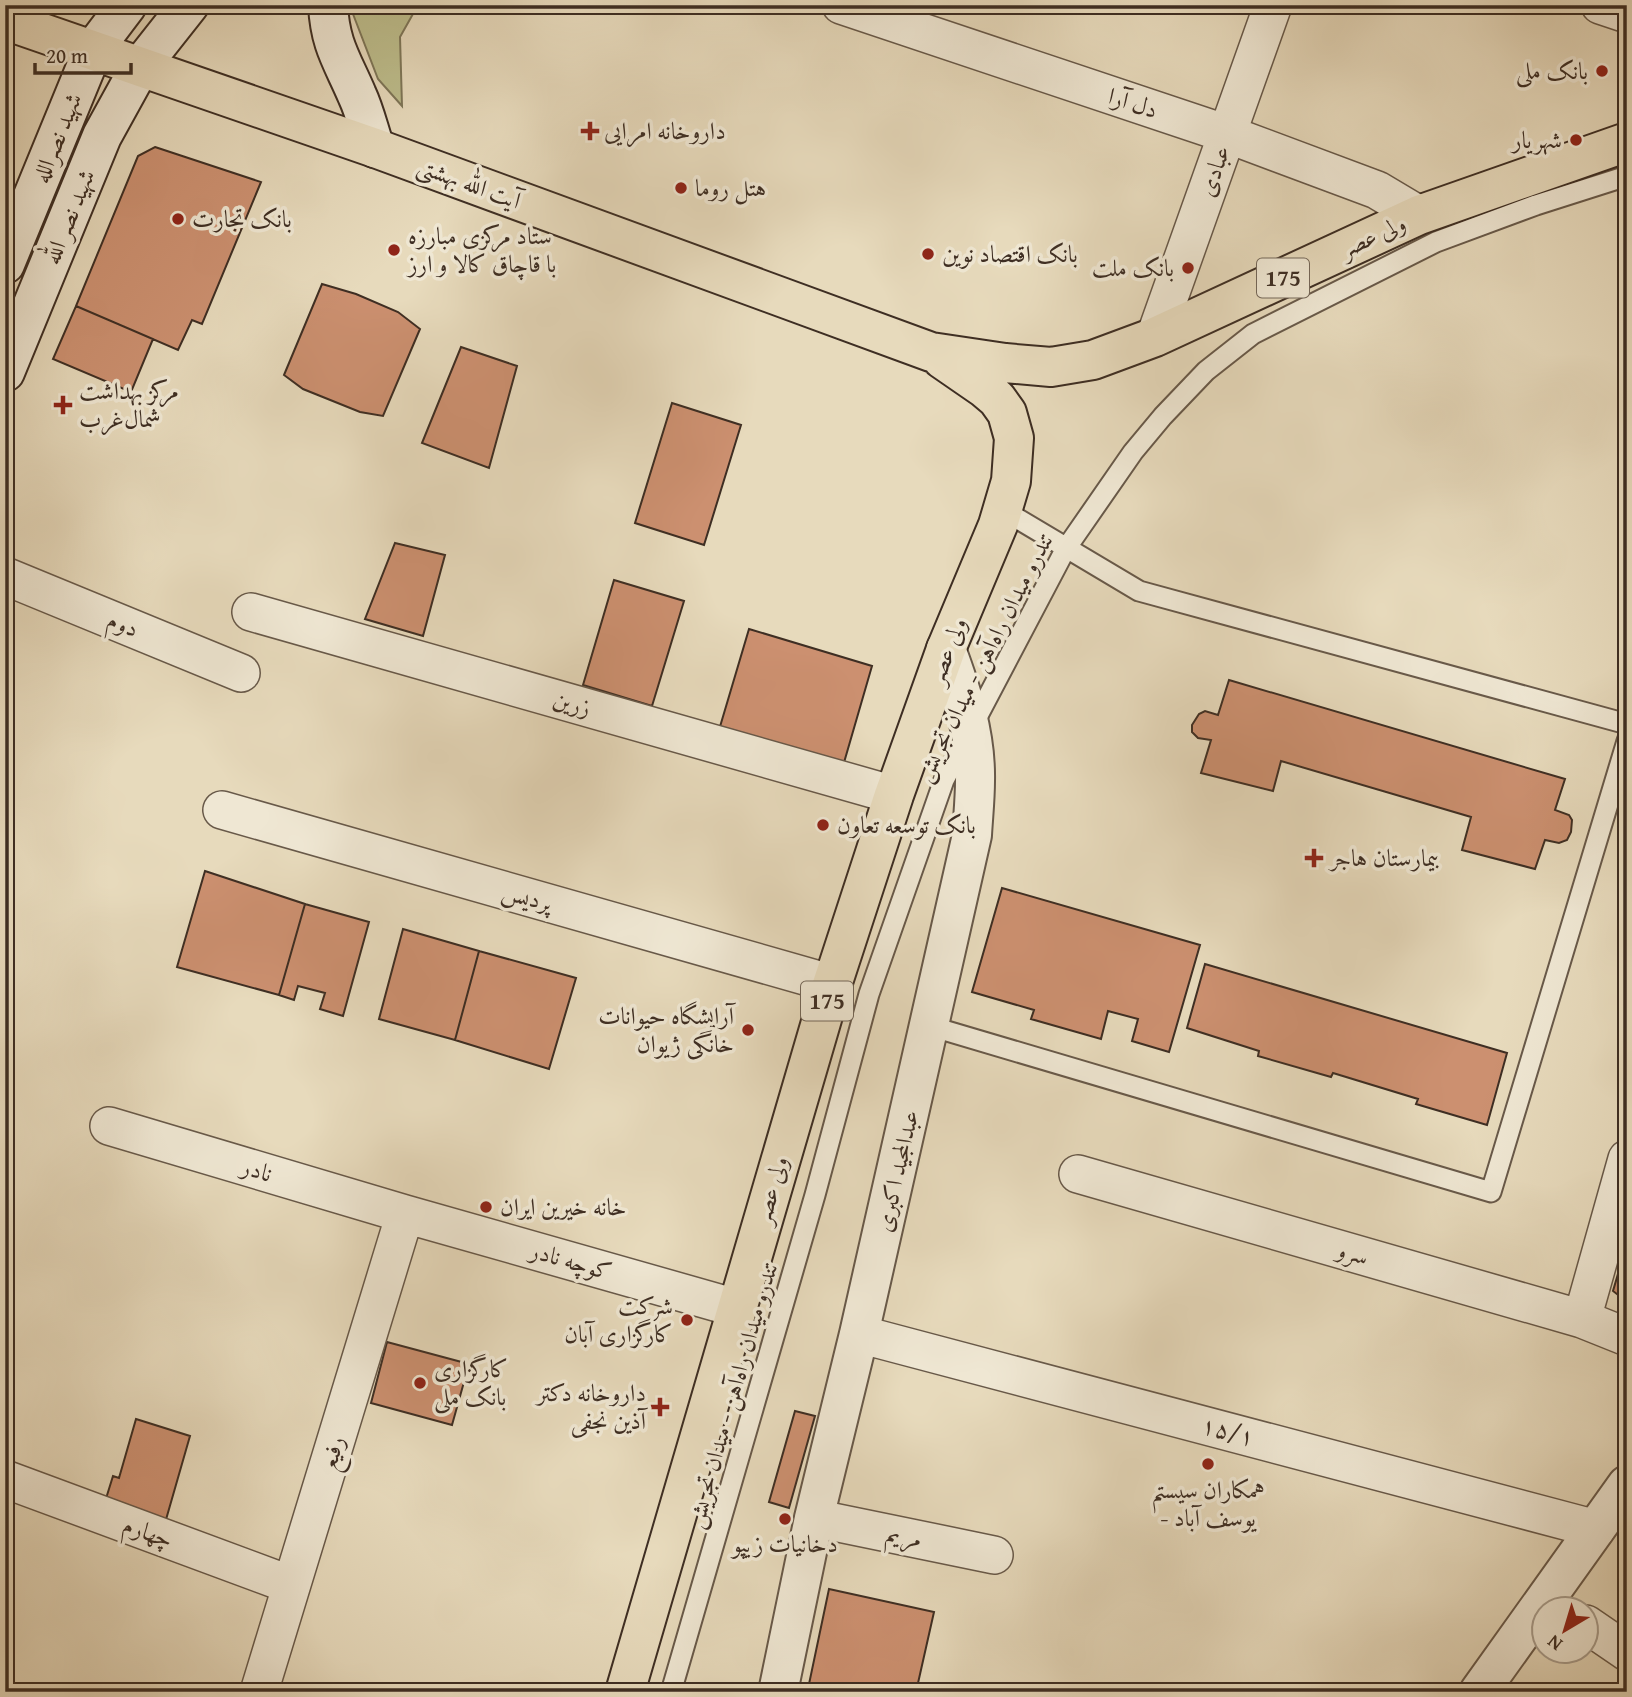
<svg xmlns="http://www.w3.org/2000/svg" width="1632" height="1697" viewBox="0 0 1632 1697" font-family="'Gentium Book Plus',Amiri,serif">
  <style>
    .green { fill: #bdbd8c; stroke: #7e7658; stroke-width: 2 }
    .building { fill: #cc9070; stroke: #3e2e23; stroke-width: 2 }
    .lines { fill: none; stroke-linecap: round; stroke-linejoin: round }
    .service-casing { stroke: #685949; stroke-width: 23 }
    .minor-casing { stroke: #685949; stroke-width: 40 }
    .tertiary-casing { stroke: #685949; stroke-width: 42 }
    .secondary-casing { stroke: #3e2e23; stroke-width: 42 }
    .primary-casing { stroke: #3e2e23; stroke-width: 42 }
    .service { stroke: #efe7d3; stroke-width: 19 }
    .minor { stroke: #efe7d3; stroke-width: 37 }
    .tertiary { stroke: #efe7d3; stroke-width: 38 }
    .secondary { stroke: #efe7d3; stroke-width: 38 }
    .primary { stroke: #e7dabc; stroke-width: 38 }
    .poi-dot { fill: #8f2418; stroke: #efe7d3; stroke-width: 2.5 }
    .labels { text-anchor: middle; stroke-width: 7; stroke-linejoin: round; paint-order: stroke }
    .shield { fill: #efe7d3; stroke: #736658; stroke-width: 2 }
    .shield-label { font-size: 23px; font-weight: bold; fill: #3e2e23 }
    .poi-label { font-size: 24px; fill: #3e2e23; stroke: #efe7d3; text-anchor: start }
    .street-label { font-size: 24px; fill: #3e2e23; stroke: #efe7d3 }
  </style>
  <rect width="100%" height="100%" fill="#e7dabc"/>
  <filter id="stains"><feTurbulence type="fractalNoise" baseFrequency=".00286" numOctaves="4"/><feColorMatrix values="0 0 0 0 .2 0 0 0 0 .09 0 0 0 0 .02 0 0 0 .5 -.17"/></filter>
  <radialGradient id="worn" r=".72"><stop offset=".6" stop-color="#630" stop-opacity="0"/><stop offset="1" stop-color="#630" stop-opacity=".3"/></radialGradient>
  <path class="green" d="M355,5H418L400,37L402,106L378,79L353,14Z"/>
  <path class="building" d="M155,147L261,182L202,324L192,320L178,350L76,306L138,156Z
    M322,284L356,294L398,312L420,329L383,416L360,412L303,389L284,375Z
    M76,306L153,339L131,392L53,359Z
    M461,347L517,366L489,468L422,443Z
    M672,403L741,425L704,545L635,523Z
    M395,543L445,555L423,636L365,619Z
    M614,580L684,601L652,706L583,685Z
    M749,629L872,666L843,766L719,730Z
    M1229,680L1565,779L1555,810L1569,815L1572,820L1571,832L1567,840L1559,843L1545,840L1535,869L1462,850L1471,817L1281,761L1273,791L1201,773L1211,740L1198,738L1192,732V725L1199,714L1205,711L1218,715Z
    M205,871L305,904L279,995L177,967Z
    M1002,888L1200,945L1169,1052L1132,1041L1138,1019L1108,1011L1101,1039L1031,1019L1034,1010L972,992Z
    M305,904L369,922L343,1016L320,1009L325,993L298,986L294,1000L279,995Z
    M403,929L479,951L455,1040L379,1019Z
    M479,951L576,978L549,1069L455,1040Z
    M1205,964L1507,1053L1487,1125L1416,1104L1418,1099L1333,1073L1331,1077L1258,1056L1259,1051L1187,1028Z
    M1627,1243V1302L1613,1291Z
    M387,1342L469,1364L452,1425L371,1403Z
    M795,1411L815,1416L789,1508L769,1502Z
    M136,1419L190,1436L165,1523L104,1505L113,1476L119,1478Z
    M829,1589L934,1612L916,1692H818L815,1686L809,1684Z"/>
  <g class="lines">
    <defs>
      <path id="service" d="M1003,510L1139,591L1627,724
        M930,1026L1491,1192L1627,741
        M671,1692L815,1195L869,994L944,780L1065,550L1133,452L1163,416L1206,371L1253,334L1436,242L1536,205L1627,176"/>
      <path id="minor" d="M841,5L1227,134L1377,190L1419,215
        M1600,5L1627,14
        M1155,337L1273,5
        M5,576L241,673
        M251,612L894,795
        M222,810L833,984
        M109,1126L405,1214L736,1308
        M1078,1174L1582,1319L1627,1337
        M1582,1319L1627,1159
        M859,1334L1596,1529
        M5,1479L291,1585
        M814,1518L994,1555
        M1586,1624L1627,1652
        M259,1692L405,1214"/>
      <path id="tertiary" d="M778,1692L814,1518L859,1334L972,835C973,817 975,799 975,781C976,735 962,692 946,649
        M1479,1692L1627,1485"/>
      <path id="secondary" d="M328,5C330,45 342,60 357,95C365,112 369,131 375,148
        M5,264L93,50L127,5
        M5,372L102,136L140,67L189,5"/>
      <path id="primary" d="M5,20L375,148L931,352L1005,363L1051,367L1093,360L1155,337L1419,215L1627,142
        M625,1692L831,988L894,795L946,649L998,525L1011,481L1014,438L1007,413L997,399L984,388L942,359"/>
    </defs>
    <use href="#service" class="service-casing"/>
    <use href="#minor" class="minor-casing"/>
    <use href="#tertiary" class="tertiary-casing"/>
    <use href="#secondary" class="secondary-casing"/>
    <use href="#primary" class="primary-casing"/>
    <use href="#service" class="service"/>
    <use href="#minor" class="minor"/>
    <use href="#tertiary" class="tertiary"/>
    <use href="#secondary" class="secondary"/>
    <use href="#primary" class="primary"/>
  </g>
  <g class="poi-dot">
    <circle cx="1602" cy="71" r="7"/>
    <path d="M586.5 120.5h7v7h7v7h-7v7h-7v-7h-7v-7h7z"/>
    <circle cx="1576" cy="140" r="7"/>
    <circle cx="681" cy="188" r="7"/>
    <circle cx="178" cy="219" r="7"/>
    <circle cx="394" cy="250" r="7"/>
    <circle cx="928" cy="254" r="7"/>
    <circle cx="1188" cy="268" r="7"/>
    <path d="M59.5 394.5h7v7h7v7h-7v7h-7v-7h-7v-7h7z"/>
    <circle cx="823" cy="825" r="7"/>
    <path d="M1310.5 847.5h7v7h7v7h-7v7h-7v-7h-7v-7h7z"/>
    <circle cx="748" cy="1030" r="7"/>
    <circle cx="486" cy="1207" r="7"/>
    <circle cx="687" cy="1320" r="7"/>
    <circle cx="420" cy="1383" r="7"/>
    <path d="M656.5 1396.5h7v7h7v7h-7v7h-7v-7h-7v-7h7z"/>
    <circle cx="1208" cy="1464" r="7"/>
    <circle cx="785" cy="1519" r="7"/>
  </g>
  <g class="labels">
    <g class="shield">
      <rect x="1257" y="258.5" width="52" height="39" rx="5"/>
      <rect x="801" y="981.5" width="52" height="39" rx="5"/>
    </g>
    <g class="shield-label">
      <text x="1283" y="286">175</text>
      <text x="827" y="1009">175</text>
    </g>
    <g class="poi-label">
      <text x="1588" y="79" text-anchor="end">بانک ملی</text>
      <text x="604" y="139">داروخانه امرایی</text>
      <text x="1562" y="148" text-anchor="end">شهریار</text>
      <text x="695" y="196">هتل روما</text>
      <text x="192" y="227">بانک تجارت</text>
      <text x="408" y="244">ستاد مرکزی مبارزه<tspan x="408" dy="28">با قاچاق کالا و ارز</tspan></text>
      <text x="942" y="262">بانک اقتصاد نوین</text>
      <text x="1174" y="276" text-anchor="end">بانک ملت</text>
      <text x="79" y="399">مرکز بهداشت<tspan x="79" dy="28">شمال‌غرب</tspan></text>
      <text x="837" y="833">بانک توسعه تعاون</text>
      <text x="1330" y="866">بیمارستان هاجر</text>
      <text x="734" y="1024" text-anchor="end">آرایشگاه حیوانات<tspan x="734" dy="28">خانگی ژیوان</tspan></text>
      <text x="500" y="1215">خانه خیرین ایران</text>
      <text x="673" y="1314" text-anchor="end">شرکت<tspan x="673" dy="28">کارگزاری آبان</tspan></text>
      <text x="434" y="1377">کارگزاری<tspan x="434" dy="28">بانک ملی</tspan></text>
      <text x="646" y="1401" text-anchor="end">داروخانه دکتر<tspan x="646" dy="28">آذین نجفی</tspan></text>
      <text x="1208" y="1498" text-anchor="middle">همکاران سیستم<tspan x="1208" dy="28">- یوسف آباد</tspan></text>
      <text x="785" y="1552" text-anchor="middle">دخانیات زیپو</text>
    </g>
    <g class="street-label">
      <text transform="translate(1133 103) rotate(18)" y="8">دل آرا</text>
      <text transform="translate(57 138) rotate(-68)" y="8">شهید نصرالله</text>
      <text transform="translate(1214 171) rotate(-70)" y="8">عبادی</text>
      <text transform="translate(469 183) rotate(20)" y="8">آیت الله بهشتی</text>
      <text transform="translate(69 217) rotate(-68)" y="8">شهید نصر الله</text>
      <text transform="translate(1373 236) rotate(-25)" y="8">ولی عصر</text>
      <text transform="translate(123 624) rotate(22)" y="8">دوم</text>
      <text transform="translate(947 651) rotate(-69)" y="8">ولی عصر</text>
      <text transform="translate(984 657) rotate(-63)" y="8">تندرو میدان راه‌آهن - میدان تجریش</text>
      <text transform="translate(572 703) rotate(16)" y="8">زرین</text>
      <text transform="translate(527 897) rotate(16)" y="8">پردیس</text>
      <text transform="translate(257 1170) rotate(17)" y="8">نادر</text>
      <text transform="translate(897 1171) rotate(-77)" y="8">عبدالمجید اکبری</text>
      <text transform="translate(771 1190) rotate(-74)" y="8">ولی عصر</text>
      <text transform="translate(1353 1253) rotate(16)" y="8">سرو</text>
      <text transform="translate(571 1261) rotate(16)" y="8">کوچه نادر</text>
      <text transform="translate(732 1395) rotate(-74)" y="8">تندرو میدان راه‌آهن - میدان تجریش</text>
      <text transform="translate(1228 1431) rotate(15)" y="8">۱۵/۱</text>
      <text transform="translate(332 1453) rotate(-73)" y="8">رفیع</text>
      <text transform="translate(148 1532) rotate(20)" y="8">چهارم</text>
      <text transform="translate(904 1536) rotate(11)" y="8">مریم</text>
    </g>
  </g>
  <rect width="1632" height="1697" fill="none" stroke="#e7dabc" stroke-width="28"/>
  <rect x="7" y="7" width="1618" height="1683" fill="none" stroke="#3e2e23" stroke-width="3.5"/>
  <rect x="14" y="14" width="1604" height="1669" fill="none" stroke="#3e2e23" stroke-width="2"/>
  <g transform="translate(1565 1630) rotate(218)"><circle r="33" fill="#efe7d3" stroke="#a89d8d" stroke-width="2"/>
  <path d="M0-5L12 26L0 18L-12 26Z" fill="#8f2418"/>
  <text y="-10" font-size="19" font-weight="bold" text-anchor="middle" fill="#3e2e23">N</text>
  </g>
  <path d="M35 63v10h96v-10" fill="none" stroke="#3e2e23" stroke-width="3.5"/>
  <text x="46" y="63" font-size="21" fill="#3e2e23" stroke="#efe7d3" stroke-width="5" paint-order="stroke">20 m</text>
  <rect width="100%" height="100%" filter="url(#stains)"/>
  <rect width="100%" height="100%" fill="url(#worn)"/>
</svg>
